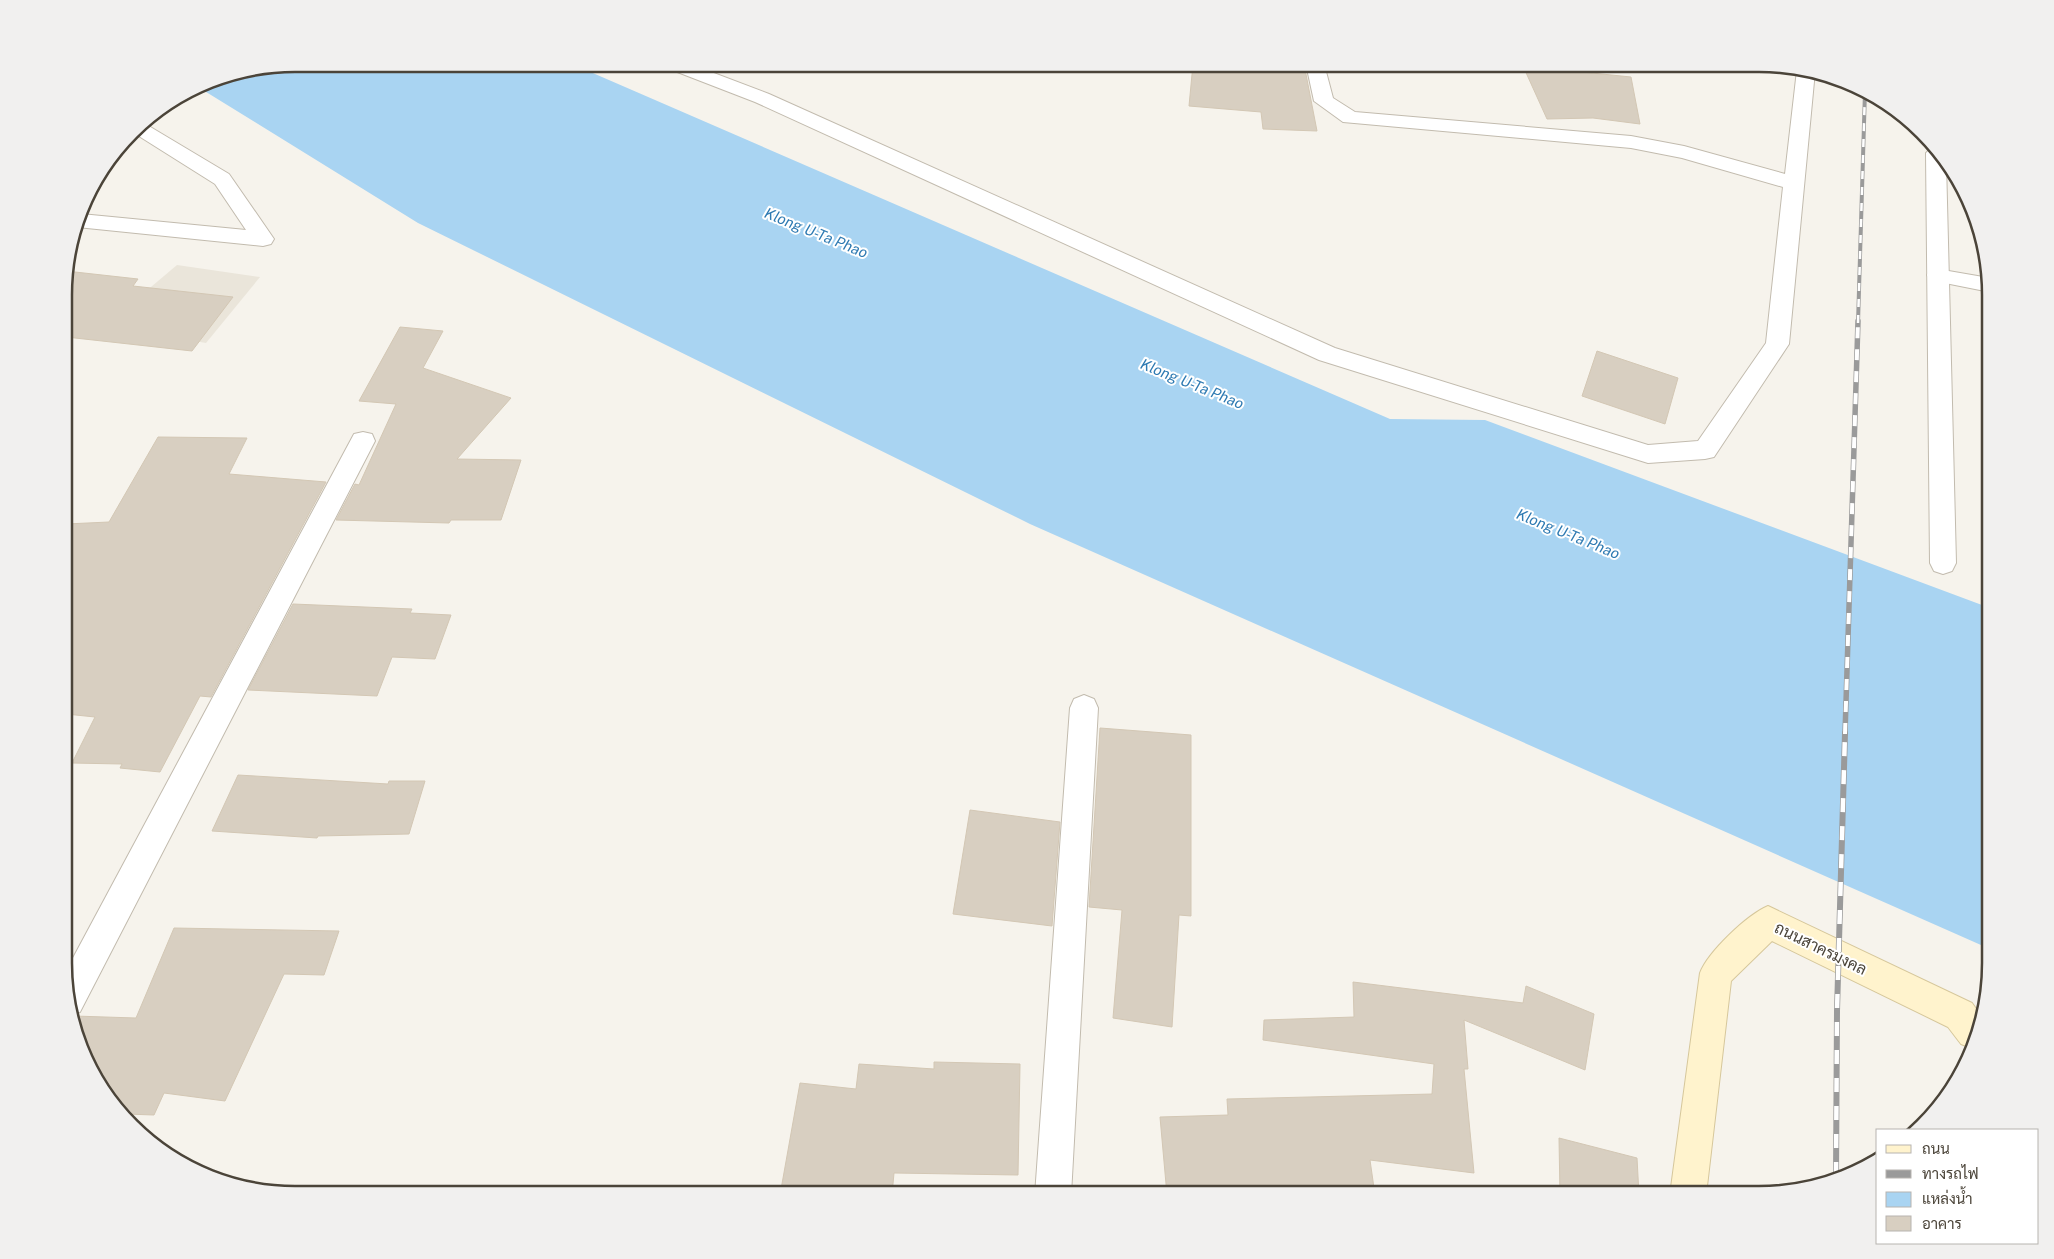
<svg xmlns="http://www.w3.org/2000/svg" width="2054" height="1259" viewBox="0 0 2054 1259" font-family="'Public Sans',Sarabun,sans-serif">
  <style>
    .residential { fill: #eae5da }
    .water { fill: #a9d4f2 }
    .building { fill: #d8cfc1; stroke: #d3c7b4 }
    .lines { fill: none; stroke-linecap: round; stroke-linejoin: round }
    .lane-casing { stroke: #c2bbae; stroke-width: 2 }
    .street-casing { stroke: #c2bbae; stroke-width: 2 }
    .secondary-casing { stroke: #d6c79b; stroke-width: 2 }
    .lane { fill: #fff; fill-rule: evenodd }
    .street { fill: #fff; fill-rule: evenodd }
    .secondary { fill: #fff3cd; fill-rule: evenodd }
    .rail-far2-casing { stroke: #9a9a9a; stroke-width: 4 }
    .rail-far1-casing { stroke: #9a9a9a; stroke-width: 5.5 }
    .rail-casing { stroke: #9a9a9a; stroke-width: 6 }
    .rail-far2 { stroke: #fff; stroke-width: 2.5; stroke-dasharray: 8; stroke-linecap: butt }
    .rail-far1 { stroke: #fff; stroke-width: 4; stroke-dasharray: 11; stroke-linecap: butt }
    .rail { stroke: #fff; stroke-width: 4.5; stroke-dasharray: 14; stroke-linecap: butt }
    .labels { text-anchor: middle; stroke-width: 4; stroke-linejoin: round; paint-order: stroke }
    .water-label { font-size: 15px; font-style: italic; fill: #2e7ab2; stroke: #fff }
    .near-street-label { font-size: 16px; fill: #4b4439; stroke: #fff }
    .rim { fill: none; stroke: #4b4439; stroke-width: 2.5 }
  </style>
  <rect width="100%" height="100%" fill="#f6f3ec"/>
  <path class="residential" d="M177,265L260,277L206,343L106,325Z"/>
  <path class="water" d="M295,64H572L1390,419L1485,420L1990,608V949L1030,524L418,223L198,87L207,81Z"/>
  <path class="building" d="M1193,64H1304L1317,131L1263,129L1261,112L1189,106Z
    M1523,66L1631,77L1640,124L1593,118L1547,119Z
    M66,271L138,279L133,286L233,297L192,351L66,337Z
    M400,327L443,331L423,368L511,398L457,459L521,460L501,520H451L449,523L336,520L355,484L359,485L396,404L359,401Z
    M1597,351L1678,378L1665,424L1582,396Z
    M158,437L247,438L229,474L326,482L211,697L200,696L160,772L120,768L122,764L72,763L95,717L66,714V524L109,522Z
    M293,604L412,609L410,613L451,615L435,659L392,657L377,696L248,690Z
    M1100,728L1191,735V916L1179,915L1172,1027L1113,1018L1122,910L1089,907Z
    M238,775L388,784L389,781H425L409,834L318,836L317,838L212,831Z
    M970,810L1060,822L1052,926L953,914Z
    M174,928L339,931L324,975L284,974L225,1101L164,1093L154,1115L125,1114L103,1092L74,1016L136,1018Z
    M1353,982L1523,1003L1526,986L1594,1014L1585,1070L1464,1020L1468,1069H1464L1474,1173L1370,1160L1375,1195H1167L1160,1117L1228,1115L1227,1099L1432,1094L1434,1064L1263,1040L1264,1020L1354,1017Z
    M934,1062L1020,1064L1018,1175L894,1173L892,1195H780L800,1083L856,1089L859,1064L934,1069Z
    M1559,1138L1637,1158L1639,1195H1560Z"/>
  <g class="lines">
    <defs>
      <path id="lane" d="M1937,269L1989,278L1990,292L1930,280L1927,275L1930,270Z"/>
      <path id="street" d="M665,64H690L769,94L1335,348L1648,445L1698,441L1766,343L1783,187L1682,158L1631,148L1343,122L1314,101L1306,64H1324L1333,98L1355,112L1631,136L1684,146L1785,174L1797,70L1815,71L1789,344L1714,457L1705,459L1648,463L1319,360L755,102L667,68Z
        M142,122L229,174L274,239L271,244L263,246L77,227L81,214L246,230L215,184L134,133Z
        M1931,148L1946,162L1956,563L1952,571L1943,574L1934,571L1930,563L1926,153Z
        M363,432L372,434L375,441L80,1012L73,1014L66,994V971L354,434Z
        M1084,695L1094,699L1098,708L1071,1195H1035L1070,708L1074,699Z"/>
      <path id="secondary" d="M1768,906L1972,1003L1979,1013L1969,1047L1961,1044L1948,1027L1772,941L1731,981L1706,1195H1670L1700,973C1708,952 1747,915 1768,906Z"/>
    </defs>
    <use href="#lane" class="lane-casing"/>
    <use href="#street" class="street-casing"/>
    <use href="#secondary" class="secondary-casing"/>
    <use href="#lane" class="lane"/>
    <use href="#street" class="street"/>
    <use href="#secondary" class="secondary"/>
    <defs>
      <path id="rail-far2" d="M1858,323L1865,91"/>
      <path id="rail-far1" d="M1845,734L1858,321"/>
      <path id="rail" d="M1836,1176L1837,1011L1845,733"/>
    </defs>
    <use href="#rail-far2" class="rail-far2-casing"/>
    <use href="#rail-far1" class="rail-far1-casing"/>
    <use href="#rail" class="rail-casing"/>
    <use href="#rail-far2" class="rail-far2"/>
    <use href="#rail-far1" class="rail-far1"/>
    <use href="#rail" class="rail"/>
  </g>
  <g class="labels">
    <g class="water-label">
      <text transform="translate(816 233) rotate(22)" y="5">Klong U-Ta Phao</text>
      <text transform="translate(1192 384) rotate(22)" y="5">Klong U-Ta Phao</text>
      <text transform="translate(1568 534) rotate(22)" y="5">Klong U-Ta Phao</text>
    </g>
    <g class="near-street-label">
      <text transform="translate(1821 948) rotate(26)" y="6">ถนนสาครมงคล</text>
    </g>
  </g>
  <path d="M0 0H2054V1259H0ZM295 72H1759A223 223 0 0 1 1982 295V963A223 223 0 0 1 1759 1186H295A223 223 0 0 1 72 963V295A223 223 0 0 1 295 72Z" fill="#f1f0ef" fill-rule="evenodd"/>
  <path class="rim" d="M295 72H1759A223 223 0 0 1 1982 295V963A223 223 0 0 1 1759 1186H295A223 223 0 0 1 72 963V295A223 223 0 0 1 295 72Z"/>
  <rect x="1876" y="1129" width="162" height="115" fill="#ffffff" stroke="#b7b4b0"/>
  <rect x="1886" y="1145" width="25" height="8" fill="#fff3cd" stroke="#b7b4b0"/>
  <text x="1922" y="1154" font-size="15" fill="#4b4439">ถนน</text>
  <rect x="1886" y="1170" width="25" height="8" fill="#9a9a9a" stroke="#b7b4b0"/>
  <text x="1922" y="1179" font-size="15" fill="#4b4439">ทางรถไฟ</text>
  <rect x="1886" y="1192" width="25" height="15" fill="#a9d4f2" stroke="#b7b4b0"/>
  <text x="1922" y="1204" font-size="15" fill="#4b4439">แหล่งน้ำ</text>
  <rect x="1886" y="1216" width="25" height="15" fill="#d8cfc1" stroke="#b7b4b0"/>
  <text x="1922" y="1229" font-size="15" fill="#4b4439">อาคาร</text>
</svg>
